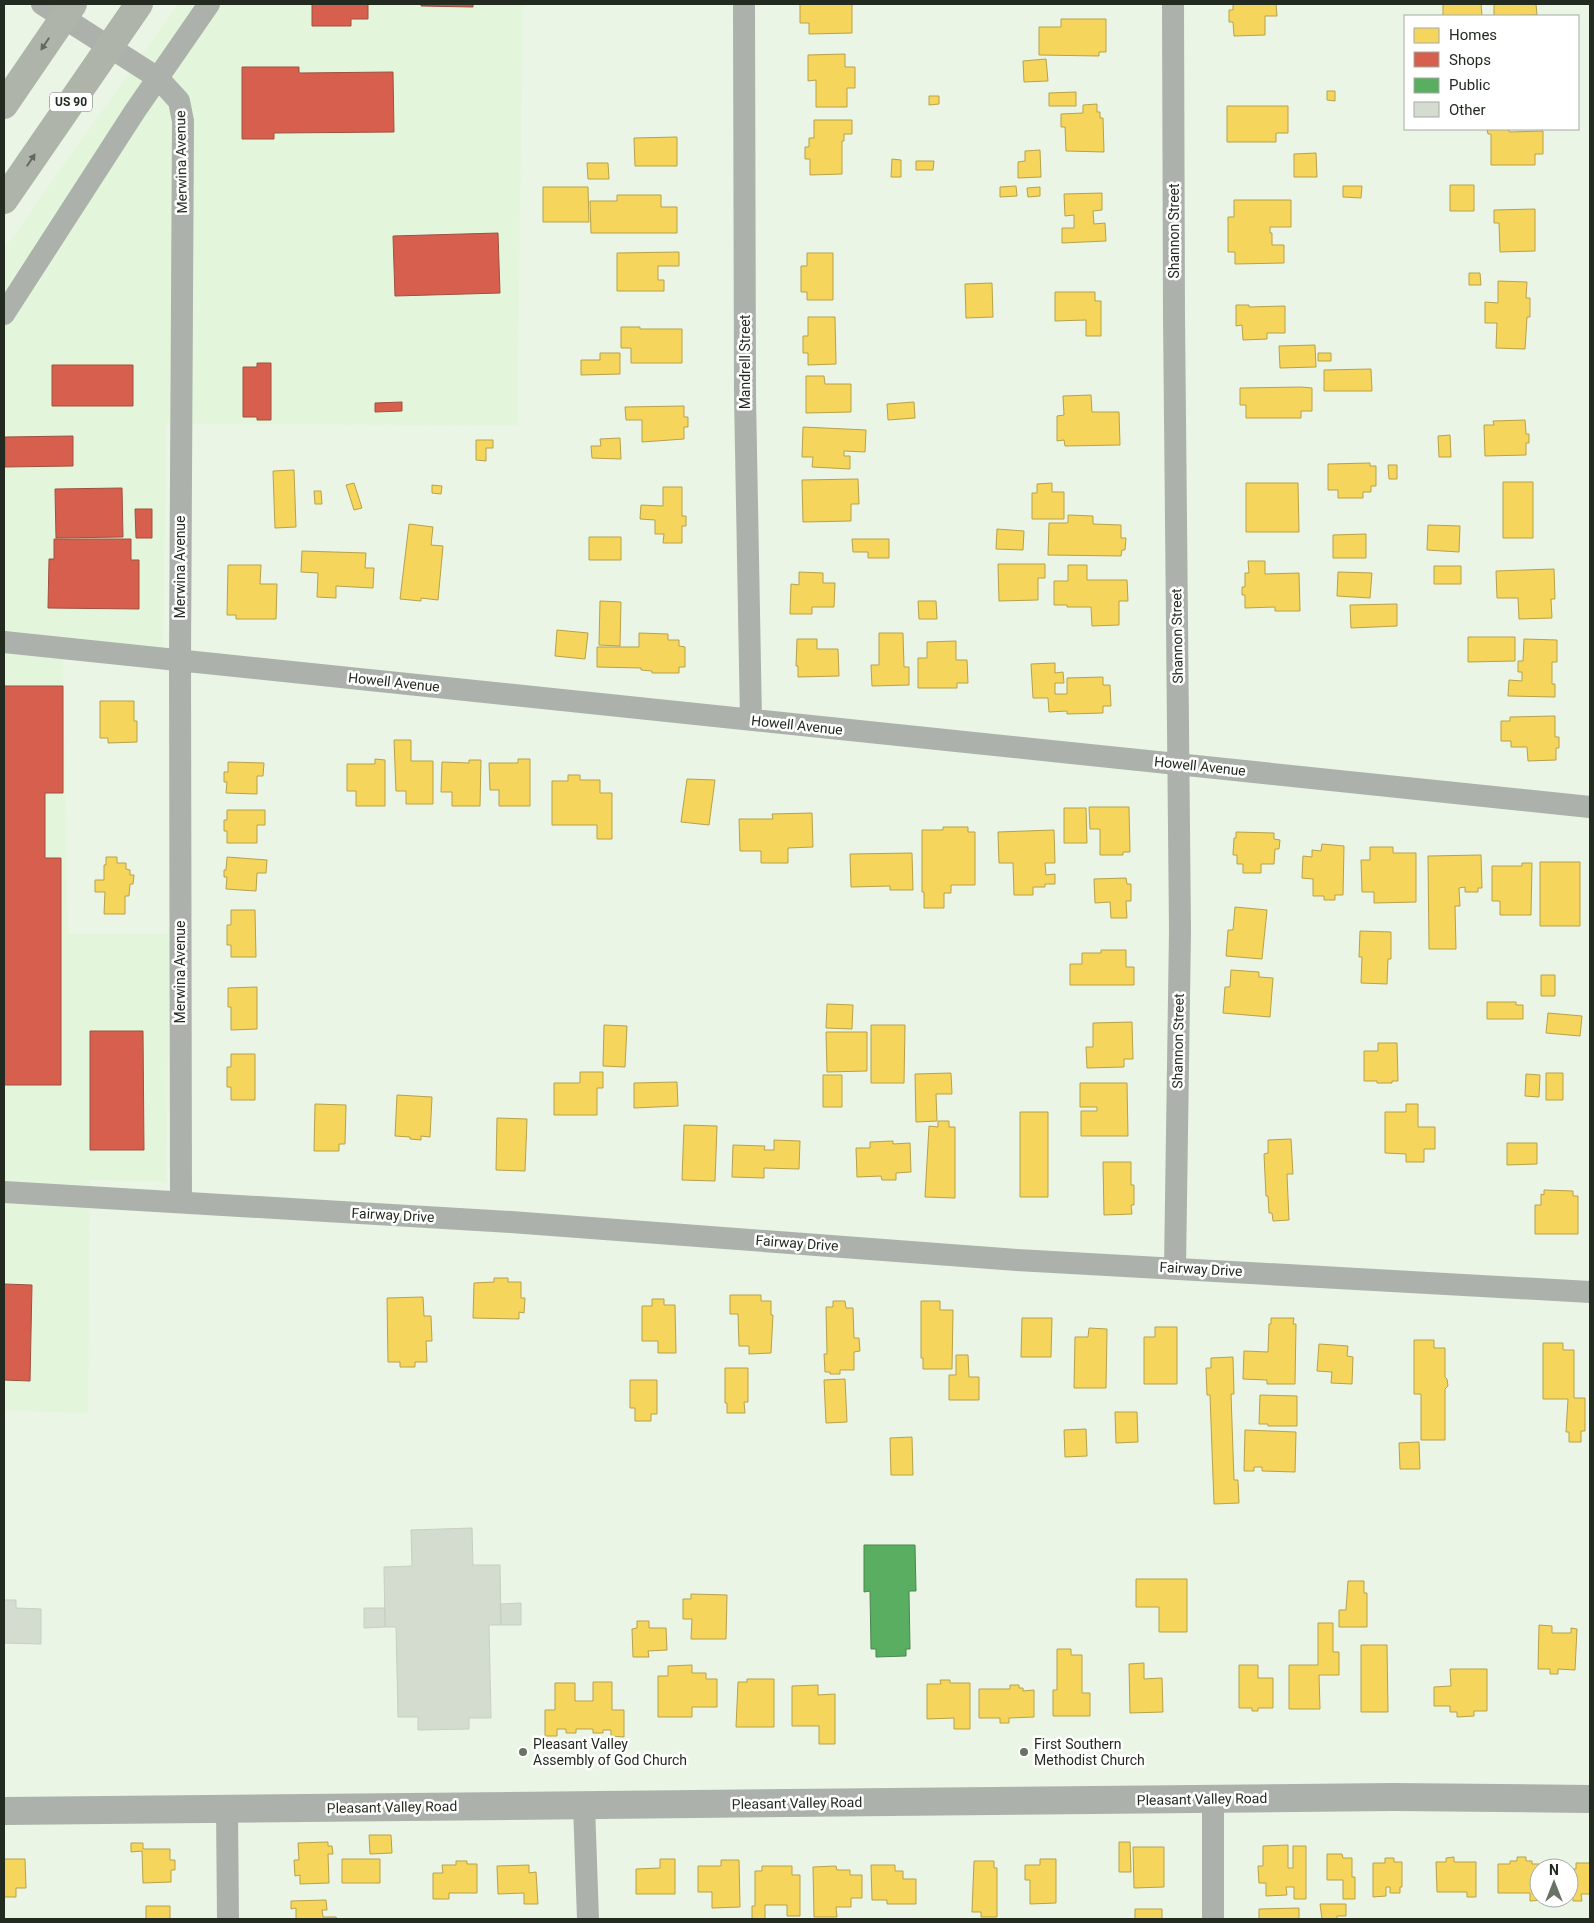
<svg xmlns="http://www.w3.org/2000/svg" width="1594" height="1923" viewBox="0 0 1594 1923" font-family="Roboto,sans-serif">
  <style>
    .built { fill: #e3f6db }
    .homes { fill: #f6d55c; stroke: #b7a24a }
    .shops { fill: #d6604d; stroke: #a05040 }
    .public { fill: #5aae61; stroke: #4a874e }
    .building { fill: #d4dcd0; stroke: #c7d0c3 }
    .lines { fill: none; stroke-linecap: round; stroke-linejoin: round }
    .minor { stroke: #adb1ab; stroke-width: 22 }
    .tertiary { stroke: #adb1ab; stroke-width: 28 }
    .primary { stroke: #aeb4aa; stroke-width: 28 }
    .oneway { fill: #62695e }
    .poi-dot { fill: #697265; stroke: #fff; stroke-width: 2 }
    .labels { text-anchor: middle; stroke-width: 5; stroke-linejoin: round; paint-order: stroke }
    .shield { fill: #fff; stroke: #656b63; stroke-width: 1 }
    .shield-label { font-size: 12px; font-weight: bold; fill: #232b20 }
    .street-label { font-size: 14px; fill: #232b20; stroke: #fff }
    .poi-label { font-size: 14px; fill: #232b20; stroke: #fff; text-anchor: start }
  </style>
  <rect width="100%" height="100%" fill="#eaf5e5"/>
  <path class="built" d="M178,4H523L517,425L166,424L163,669L63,657L68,934H170L166,1182L90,1180L88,1414L4,1410V249Z"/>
  <path class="homes" d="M800,4H852V33L809,34V23H800Z
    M1233,4H1276L1277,16H1265V35L1234,36L1233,22H1229V10H1233Z
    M1443,4H1481L1482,16H1443Z
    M1494,4H1536L1537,15L1494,16Z
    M1061,19H1106V52H1099V56L1039,55V27H1061Z
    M845,54V67H855V88H847V107H816V80L808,81V55Z
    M1046,59L1048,81L1024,82L1023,61Z
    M1327,91H1335V101L1327,100Z
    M1076,92V106H1049V93Z
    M929,96H939V104L929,105Z
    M1097,104V112H1100V118H1103L1104,152L1066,151L1065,127H1061V114L1083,113V105Z
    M1227,106H1288V133H1276V142H1227Z
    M814,120H852V134H844V141H842V174L810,175V159H805V147H809V138H814Z
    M1487,129H1509V132L1543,131V154H1535V165H1491V134H1488Z
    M677,137V166H635L634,138Z
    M1040,150L1041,177L1018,178V162L1025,161V151Z
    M1316,153L1317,177H1294V154Z
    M892,159L901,160V177H891Z
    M916,161H934L933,170H916Z
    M587,163H608L609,179H588Z
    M1450,185H1474V211H1450Z
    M1016,186L1017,196L1000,197V187Z
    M1343,186H1362L1361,198L1343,197Z
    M543,187H588L589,222H543Z
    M1040,187V196L1028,197L1027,188Z
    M1102,193V210L1093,211L1094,224L1105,223L1106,241L1062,243V228H1074V215L1065,216L1064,194Z
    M617,195H661V207H677V233H591L590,201H617Z
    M1234,200H1291V227H1270V233H1272V245H1284V263L1235,264V252H1228V217H1234Z
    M1535,209V251L1500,252L1499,223H1494V210Z
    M679,252V266H658V280H664V291H617V253Z
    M807,253H833V300H807V292H801V266H807Z
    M1469,273H1480L1481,285H1469Z
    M1498,281L1527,282L1526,298H1530V317H1527L1525,349L1496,348L1497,323H1485V302L1498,303Z
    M992,283L993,317L966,318L965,284Z
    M1055,292H1095V301H1101V336H1086V320L1055,321Z
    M1236,305H1249V307L1285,306V333H1267V339L1243,340L1242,325L1236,326Z
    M808,317H835L836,364L808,365V353H803V336H808Z
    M621,327H640V329H682V363H631V348H621Z
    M1315,345L1316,367L1280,368L1279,346Z
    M600,353H620V374L581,375V360H600Z
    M1318,353H1331V361H1318Z
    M1371,369L1372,391H1324V370Z
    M806,376H824L825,384H851V412L806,413Z
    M1301,387L1312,388V411H1301V418H1246V405H1240V388Z
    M1091,395L1092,412H1119L1120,445L1065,446L1064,440L1057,441V416L1064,415L1063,396Z
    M914,402L915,418L888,420L887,404Z
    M684,406V417H688V427H684V439L642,442V420H626L625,407Z
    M1525,420L1526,434H1529V443H1526V455L1485,456L1484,425H1494L1493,421Z
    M803,427L866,430L865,452L844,451V456H850V469L812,467L813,457H802Z
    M1450,435L1451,457H1439L1438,436Z
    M620,438L621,459L592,458L591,446H601L600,439Z
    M476,440H493V448H486V461L476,460Z
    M1370,463V466H1376V486H1371V492H1363V498H1338V490H1328V464Z
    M1388,465H1397V479H1389Z
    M294,470L296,527L275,528L273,471Z
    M858,479L859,504H851V521L803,522L802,480Z
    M1503,482H1533V538H1503Z
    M354,483L362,508L354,510L346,485Z
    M1052,483V492H1064V519H1032V493H1037V484Z
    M1246,483H1298L1299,532H1246Z
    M432,485L442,486L441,494L432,493Z
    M663,487H682V516H686V526H682V543H663L664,534H655V520L640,519L641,505L663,506Z
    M314,491H321L322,504H315Z
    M1068,515L1093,516V524L1121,525V538H1126L1125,550H1122L1121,556L1048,555L1049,523H1068Z
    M409,524L433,527L431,545L443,546L438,600L421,598V601L400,599Z
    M1428,525L1460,526L1459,552L1427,550Z
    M997,529L1024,531L1023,550L996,549Z
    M1366,534V558H1333V535Z
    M589,537H621V560H589Z
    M852,539H889V558H868V552H853Z
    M302,551L366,553L365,568H374L373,588L336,586V598L317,597L318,573L301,572Z
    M1248,561H1265V574L1299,573L1300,611H1275V607L1245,608V595H1242V587H1245V573H1249Z
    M998,564H1045V578H1038V600L999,601Z
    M228,565H261L260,584H277L276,619H236V615H227Z
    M1068,565H1087V580H1127L1128,601H1119V625L1092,626L1091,607H1067V605H1054V581H1068Z
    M1434,566H1461V584H1434Z
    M1554,569L1555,599H1551L1552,618L1519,619L1518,598H1497L1496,571Z
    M799,572L823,573V583H835L834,607H812V614H790L791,584L799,585Z
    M1338,572L1372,573L1370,598L1337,596Z
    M600,601L621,602L620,646L599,645Z
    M918,601H936L937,619H919Z
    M1397,604V626L1351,628L1350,605Z
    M557,630L588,633L585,659L555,656Z
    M639,633L668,634V640H679V646L685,647V667H679V673H652V671L641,670V668L597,667V647H639Z
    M879,633H903L904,667H909V685L872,686L871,665H879Z
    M1468,637H1515V661L1468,662Z
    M797,639H817V649H838L839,676L798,677V666H796Z
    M1524,639L1557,640V662H1552V684H1555V697L1508,696L1509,680L1522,681V672H1518V661H1523Z
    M956,641V660H967L968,683H957V688H918V658H927V642Z
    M1055,663V673L1063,672L1064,683H1055V694H1067V678L1103,677V685H1110L1111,706H1103V713L1067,714V711L1049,712L1048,698H1033L1031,664Z
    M100,701H134V721H137V742L108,743V738H100Z
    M1555,716V737H1559V748H1556V760L1528,761L1527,747H1511V741H1501V721H1510V717Z
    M394,740H411V761H433V804H406V791H396Z
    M375,759L385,760V806H356V791H347V764H375Z
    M518,759H530V806H499V790H490L489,763H518Z
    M469,760H481L480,806H452V792H441L442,762L469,763Z
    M228,762L264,763L263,776H257V794L226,793L227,782H224V772H228Z
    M568,775H580V780H600V793H612V839H597V825H552V781H568Z
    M687,779L715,780L709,825L681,822Z
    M1089,807H1129L1130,852H1123V855H1100V829H1090Z
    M1064,808H1086L1087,843H1064Z
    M227,810H265V825H257V843H227V831H224V820H227Z
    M812,813L813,847L788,848V863H761V851H740L739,819H773L772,814Z
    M943,827H968V832H975V885H951V893H944V908H924V892H922V830H943Z
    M1054,830L1055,863H1045L1046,875L1055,874V884H1045V887H1033V895H1014L1013,863H999L998,832Z
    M1236,832L1274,833V839L1280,840L1279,849H1275L1274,864H1261V873H1243V864H1237V855H1233L1234,838H1236Z
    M1322,844L1344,846L1343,895H1335V900H1324V896H1313V879L1302,878L1303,856L1312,857V850L1321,851Z
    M1370,847H1393V853H1416V902L1374,903V892H1362L1361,860H1370Z
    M912,853L913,890H890V886L851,887L850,854Z
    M1481,855L1482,888H1478V892H1465V887L1459,888L1460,906H1455L1456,949H1429L1428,856Z
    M106,857H117V863H126V869L130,870V875H134L133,884H130L129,896H125V914H104L105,892H95V880H104V865H106Z
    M227,857L267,860L266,873H257L256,891L226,889L227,877H224V870H226Z
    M1540,862H1580V926H1540Z
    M1522,863H1532L1531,915H1500V901H1492V866H1522Z
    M1126,878L1127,884H1131V901H1126L1127,918H1111L1110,902L1095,903L1094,879Z
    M1235,907L1267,910L1262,959L1226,956L1228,930H1233Z
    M231,910H255L256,957H231V945H227V925H231Z
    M1360,931L1391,932V959H1388L1387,984L1361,983L1362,957H1359Z
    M1101,950H1126V967H1134V985H1070V964H1082V953H1101Z
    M1231,970L1259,972V977L1273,978L1270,1017L1223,1013L1225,987H1230Z
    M1541,975H1555V996H1541Z
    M257,987V1029L231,1030V1007H228V988Z
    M1487,1002H1516V1005H1523V1019H1487Z
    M827,1004L853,1005L852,1029L826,1028Z
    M1548,1013L1582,1016L1580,1036L1546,1033Z
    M1132,1022L1133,1059H1124V1067L1087,1068L1086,1047H1093V1023Z
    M604,1025L627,1026L625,1067L603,1066Z
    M871,1025H905L904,1083H871Z
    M826,1032H867V1071L827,1072Z
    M1378,1043H1397L1398,1081H1392V1083H1377V1081H1364V1051H1378Z
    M231,1054H255V1100H231V1087H227V1067H231Z
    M580,1072H603V1088H597V1115H554V1083H580Z
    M951,1073L952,1094H936L937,1121L916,1122L915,1074Z
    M1546,1073H1563V1100H1546Z
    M1526,1074L1540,1075L1539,1097L1525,1096Z
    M823,1075H842V1107H823Z
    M677,1082L678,1106L634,1108V1083Z
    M1080,1083H1127L1128,1136H1081V1111H1097V1107H1080Z
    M397,1095L432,1097L430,1137L421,1136V1140L410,1139V1137L395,1136Z
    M315,1104L346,1105L345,1144H339V1151H314Z
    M1406,1104H1418V1127H1435V1149H1424V1162H1406V1154L1385,1153V1112H1406Z
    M1020,1112H1048V1197H1020Z
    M497,1118L527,1119L525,1171L496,1170Z
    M938,1121H949V1127H955V1198L925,1197L929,1126L938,1127Z
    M684,1125L717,1126L715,1181L682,1180Z
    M1291,1139L1293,1174H1287L1289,1220L1273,1221L1272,1213H1269L1268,1196H1266L1264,1154L1268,1153V1140Z
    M774,1140L800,1141L799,1169L764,1168V1178L732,1177L733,1145L765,1146L764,1150H774Z
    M893,1141V1144L910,1143L911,1172L896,1173V1180H882L881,1176L857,1177L856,1148H870V1142Z
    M1507,1143H1537V1164L1507,1165Z
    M1103,1162H1131V1185H1134V1205H1131L1132,1214L1104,1215Z
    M1544,1190L1573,1191V1196H1578V1234H1535V1205H1541V1194L1544,1195Z
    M494,1278H508V1282H521V1298H525L524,1313L519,1312V1319L473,1318L474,1283L494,1282Z
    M730,1295H761V1301H771V1315H773L771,1353L749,1354V1346H739L738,1314H730Z
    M423,1297L424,1316H431L432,1341H426L427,1362H415V1367H400V1362H388L387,1298Z
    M652,1299H664V1305H675L676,1353H658V1341H642V1306H652Z
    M833,1301H845L846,1308H853L854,1338H859L860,1351L854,1352V1370H840V1374H830V1372H825L824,1354H827L826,1307H833Z
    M921,1301H940V1310H953L952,1369H923V1358H921Z
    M1022,1318H1052L1051,1357H1021Z
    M1271,1318H1294L1293,1324H1296L1295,1384H1267V1380L1243,1379L1244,1351L1268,1352L1269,1324H1271Z
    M1155,1327H1177V1384H1144V1337H1155Z
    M1089,1328L1107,1329L1106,1388H1074L1075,1337H1088Z
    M1414,1340H1434V1348H1445V1377L1447,1379L1448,1386L1445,1389V1440H1421V1394H1414Z
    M1543,1343H1563V1350H1574V1398H1585V1431H1581V1442H1569V1432H1566L1568,1399H1543Z
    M1319,1344L1348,1346L1347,1356L1353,1357L1352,1384L1331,1383L1332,1372L1317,1371Z
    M956,1355H968L969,1377H979V1400H949V1375H956Z
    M1233,1357L1234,1394H1231L1234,1480H1238L1239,1503L1214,1504L1210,1395H1207L1206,1368H1211V1358Z
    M725,1368H748V1402H744L745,1413H727V1403H725Z
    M845,1379L847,1422L826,1423L824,1380Z
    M630,1380H657V1414H651V1421H635V1408H630Z
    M1260,1395L1297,1396V1426H1268V1424H1259Z
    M1115,1412H1137L1138,1442L1116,1443Z
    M1086,1429L1087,1456L1065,1457L1064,1430Z
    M1245,1430L1296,1432L1295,1472L1262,1471V1467H1254V1471H1244Z
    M912,1437L913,1475H891L890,1438Z
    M1419,1442L1420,1469H1400L1399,1443Z
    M1136,1579H1187V1632H1159V1607H1136Z
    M1348,1581H1364V1593H1367V1627H1339V1610H1346Z
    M691,1594L727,1595L726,1639H691L692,1619H683V1599H691Z
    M637,1621H649V1628H666L667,1650L648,1651L649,1657H633L632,1629L637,1628Z
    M1318,1623H1333V1652H1339V1675H1319L1320,1709H1289V1665H1318Z
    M1539,1625L1552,1626V1633H1571V1628L1577,1629L1575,1670L1558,1669V1674H1550V1669H1538Z
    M1361,1645H1387L1388,1712H1361Z
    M1057,1649H1071V1655H1082V1693H1090V1716H1053V1690H1057Z
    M1144,1663V1679L1162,1678L1163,1712L1130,1713L1129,1664Z
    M692,1665V1673H706V1679H717V1707H692V1717H658V1676H668V1666Z
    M1239,1665H1258V1678H1273V1708H1258V1711H1252V1708H1239Z
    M1450,1669H1487V1711H1474V1716L1457,1717V1712H1450V1706H1434V1687L1451,1686Z
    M747,1679H774V1727H736L738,1682H747Z
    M940,1680H950V1683H970V1729H954V1718L927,1719V1684H941Z
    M593,1682H612V1710H624V1737L611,1736V1730H603V1733H593V1729H576V1733H566V1729H557V1736H545V1710H555V1683H575V1701H593Z
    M818,1685V1695L835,1694V1744H819V1726H792V1686Z
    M1010,1685H1019V1688H1023V1691L1034,1690V1717L1009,1718V1723H1000V1718H979V1689H1010Z
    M369,1835H391L392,1853L370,1854Z
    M328,1842V1846H332L333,1854H328L329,1883L300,1884V1875L295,1876L294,1860H299L298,1843Z
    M1119,1842H1130L1131,1872H1119Z
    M131,1843H143V1849H170V1860H175V1870H171V1882L143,1883L142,1851L131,1852Z
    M1288,1845V1868H1293V1846H1306V1899H1294V1887H1286L1287,1895L1266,1896V1883H1259L1258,1866H1263V1846Z
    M1133,1847H1164V1887L1134,1888Z
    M1327,1854H1342L1343,1858H1352V1877H1355V1899H1343V1880H1327Z
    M1454,1857V1862H1476V1897H1467V1892H1437L1436,1862H1446V1858Z
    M1517,1857H1526V1861H1532V1864H1543V1868H1539V1898H1544V1900L1530,1901V1893H1498V1864H1510V1861H1517Z
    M1385,1858H1394V1862H1402V1887H1400V1893H1390V1887H1386V1896L1373,1897V1863H1385Z
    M4,1859H25L26,1888H16V1897H4Z
    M342,1859H380V1883H342Z
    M660,1859H675V1894H636V1869L660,1868Z
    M1040,1859H1056V1903L1030,1904V1880H1025V1865H1040Z
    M721,1860H739L740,1907L712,1908V1892H698V1866H721Z
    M456,1861H467V1864H477V1893H449V1899H433V1873H443L442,1865H456Z
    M974,1861H994V1868H997V1917H981V1912H972Z
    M1576,1863H1590V1894H1581L1582,1901H1573V1894H1569V1869H1576Z
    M529,1865V1873L536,1872L538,1904H524V1893L498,1894L497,1866Z
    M871,1865H895V1871H903V1879H916V1904H887V1900H872Z
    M762,1866H792V1875H800V1916H787V1905H765V1919H752V1906H755V1871H762Z
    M836,1866L837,1870H850V1875H862V1898H851V1907H836L837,1917H814L813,1867Z
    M326,1900L327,1910H322L323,1917H336L337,1919H296V1908L291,1909V1901Z
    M1320,1904H1346V1916H1337V1919H1322Z
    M146,1906H170V1919H146Z
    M1299,1908V1919H1259V1909Z
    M1135,1909H1162V1919H1135Z"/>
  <path class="shops" d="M312,4H368V19H351V26H312Z
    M421,4H473V7L421,6Z
    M242,67H299V73L393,72L394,132L274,133V139H242Z
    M498,233L500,293L395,296L393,236Z
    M257,363H271V420H257V417H243V367H257Z
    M52,365H133V406H52Z
    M402,402V411L375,412V403Z
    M73,436V466L5,467V437Z
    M122,488L123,537L56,538L55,489Z
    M135,509H152V538H136Z
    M54,539H131V560H139V609L48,608L49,559H54Z
    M4,686H63V793H45V858H61V1085H4Z
    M90,1031H143L144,1150H90Z
    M4,1284L32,1285L30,1381L4,1380Z"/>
  <path class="public" d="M864,1545H915L916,1591H909L910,1649H906V1656L876,1657V1649H871L870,1591L864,1592Z"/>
  <path class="building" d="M472,1528L473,1565H500L501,1625H489L491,1718H469V1729L418,1730V1717H398L396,1627H385L384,1567L412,1566L411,1530Z
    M4,1600H16V1608L41,1609V1644L4,1643Z
    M521,1603V1625H501L500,1604Z
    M364,1608H385V1627L364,1628Z"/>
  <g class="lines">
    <path class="minor" d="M42,4L158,78L179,101L183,121L180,660L181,1202
      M744,4L745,396L751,720
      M1173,4L1174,316L1180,931L1175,1268
      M4,314L135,111L209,4
      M4,642L1590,807
      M4,1192L511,1222L1017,1260L1590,1292
      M1213,1799V1919
      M584,1805L588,1919
      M227,1809L228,1919"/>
    <path class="tertiary" d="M4,1811L1393,1797L1590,1799"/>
    <path class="primary" d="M4,105L73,4
      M4,200L139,4"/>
  </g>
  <defs><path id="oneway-solid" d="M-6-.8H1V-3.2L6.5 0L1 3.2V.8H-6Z" transform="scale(1.25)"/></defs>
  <g class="oneway">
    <use href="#oneway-solid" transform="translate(45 44) rotate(124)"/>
    <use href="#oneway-solid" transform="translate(31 160) rotate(-56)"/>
  </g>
  <g class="poi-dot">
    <circle cx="523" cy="1752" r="5"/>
    <circle cx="1024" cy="1752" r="5"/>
  </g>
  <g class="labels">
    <rect class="shield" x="50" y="92.5" width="42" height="19" rx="4"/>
    <g class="shield-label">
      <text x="71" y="106">US 90</text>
    </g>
    <g class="street-label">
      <text transform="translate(181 162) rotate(-91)" y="5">Merwina Avenue</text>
      <text transform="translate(1174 231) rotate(-90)" y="5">Shannon Street</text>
      <text transform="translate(745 362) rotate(-90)" y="5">Mandrell Street</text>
      <text transform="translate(180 567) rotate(-90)" y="5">Merwina Avenue</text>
      <text transform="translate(1177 636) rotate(-91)" y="5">Shannon Street</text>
      <text transform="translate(394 682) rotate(6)" y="5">Howell Avenue</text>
      <text transform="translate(797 725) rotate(6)" y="5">Howell Avenue</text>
      <text transform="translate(1200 766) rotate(6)" y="5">Howell Avenue</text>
      <text transform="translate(180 972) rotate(-90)" y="5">Merwina Avenue</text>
      <text transform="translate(1178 1041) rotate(-89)" y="5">Shannon Street</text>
      <text transform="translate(393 1215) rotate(3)" y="5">Fairway Drive</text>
      <text transform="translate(797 1243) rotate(4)" y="5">Fairway Drive</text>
      <text transform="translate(1201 1269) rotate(3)" y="5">Fairway Drive</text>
      <text transform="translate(1202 1799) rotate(-1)" y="5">Pleasant Valley Road</text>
      <text transform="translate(797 1803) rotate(-1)" y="5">Pleasant Valley Road</text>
      <text transform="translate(392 1807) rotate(-1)" y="5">Pleasant Valley Road</text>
    </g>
    <g class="poi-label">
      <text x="533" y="1749">Pleasant Valley<tspan x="533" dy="16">Assembly of God Church</tspan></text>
      <text x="1034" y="1749">First Southern<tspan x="1034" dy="16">Methodist Church</tspan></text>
    </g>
  </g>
  <rect width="1594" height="1923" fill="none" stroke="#232b20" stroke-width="10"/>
  <rect x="1404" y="15" width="175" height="115" fill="#ffffff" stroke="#a7aaa6"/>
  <rect x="1414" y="28" width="25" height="15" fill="#f6d55c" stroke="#a7aaa6"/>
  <text x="1449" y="40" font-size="15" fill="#232b20">Homes</text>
  <rect x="1414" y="52" width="25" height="15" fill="#d6604d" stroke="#a7aaa6"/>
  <text x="1449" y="65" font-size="15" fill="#232b20">Shops</text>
  <rect x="1414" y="78" width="25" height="15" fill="#5aae61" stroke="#a7aaa6"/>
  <text x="1449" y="90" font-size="15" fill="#232b20">Public</text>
  <rect x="1414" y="102" width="25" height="15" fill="#d4dcd0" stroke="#a7aaa6"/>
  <text x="1449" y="115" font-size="15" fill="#232b20">Other</text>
  <g transform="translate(1554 1883)"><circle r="24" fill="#ffffff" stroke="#a7aaa6"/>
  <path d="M0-4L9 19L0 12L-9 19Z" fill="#697265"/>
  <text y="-8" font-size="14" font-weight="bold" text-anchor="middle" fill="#232b20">N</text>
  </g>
</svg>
